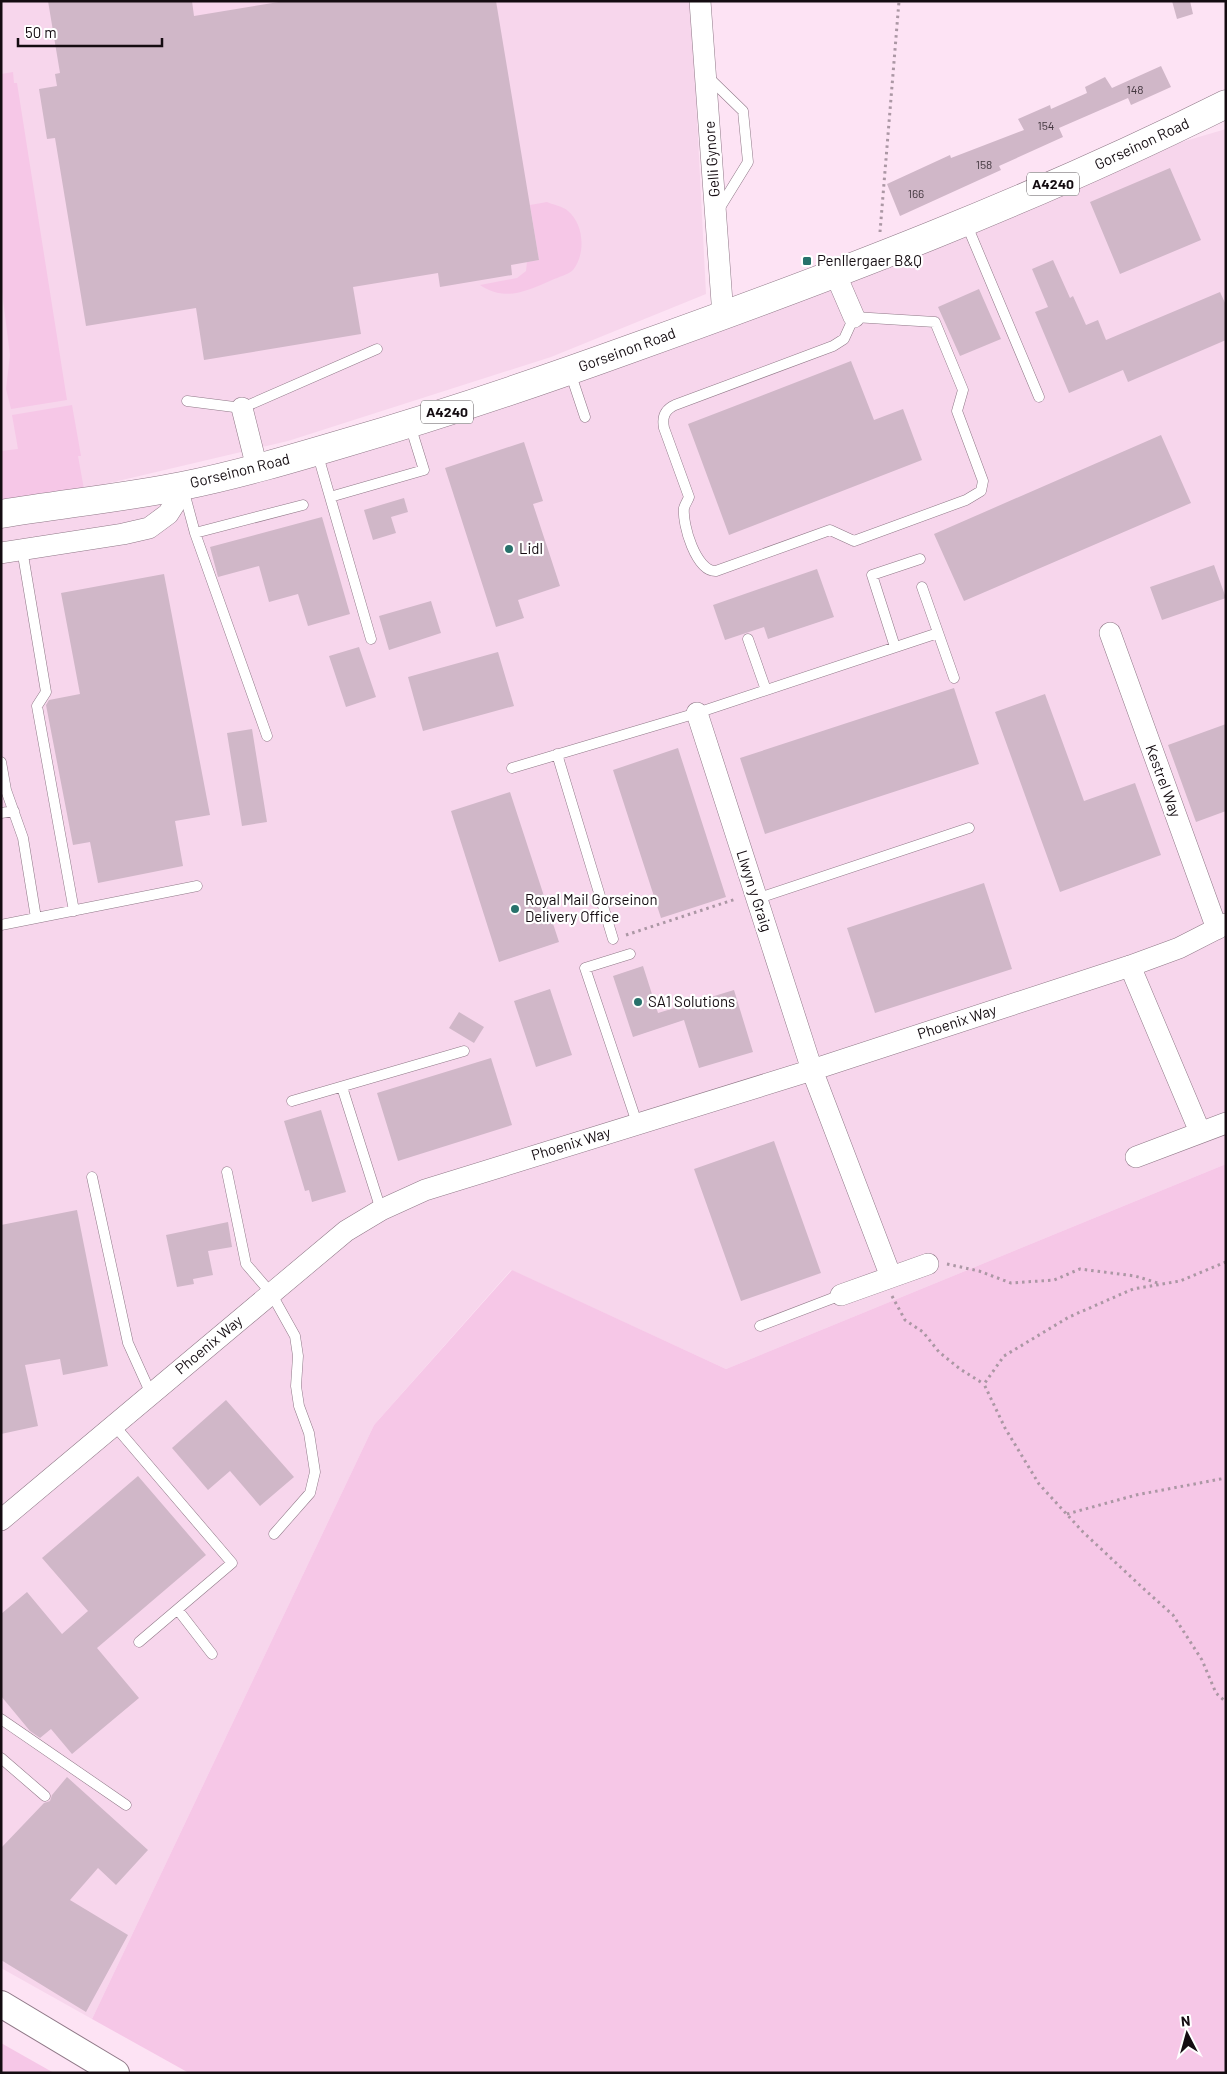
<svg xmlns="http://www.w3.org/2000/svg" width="1227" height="2074" viewBox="0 0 1227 2074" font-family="Barlow,sans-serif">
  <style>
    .built { fill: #f7d6ec }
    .green { fill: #f6c7e7 }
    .building { fill: #d0b7c8 }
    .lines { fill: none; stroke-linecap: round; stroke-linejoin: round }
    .service-casing { stroke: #8f7887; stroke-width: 11 }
    .minor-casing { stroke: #8f7887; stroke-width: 22 }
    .tertiary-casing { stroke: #8f7887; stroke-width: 28 }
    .primary-casing { stroke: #8f7887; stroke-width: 29 }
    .path { stroke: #ab97a4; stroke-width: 3; stroke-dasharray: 2.5 4; stroke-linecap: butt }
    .service { stroke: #fff; stroke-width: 10 }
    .minor { stroke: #fff; stroke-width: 21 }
    .tertiary { stroke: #fff; stroke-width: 26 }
    .primary { stroke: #fff; stroke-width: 28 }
    .poi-dot { fill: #27716b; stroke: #fff; stroke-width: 2 }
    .labels { text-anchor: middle; stroke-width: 4.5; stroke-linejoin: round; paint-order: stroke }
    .number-label { font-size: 12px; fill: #43373f }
    .shield { fill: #fff; stroke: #5a5558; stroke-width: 1 }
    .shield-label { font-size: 14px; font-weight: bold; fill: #140c11 }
    .street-label { font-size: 15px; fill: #140c11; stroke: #fff }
    .poi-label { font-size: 15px; fill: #140c11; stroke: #fff; text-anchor: start }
  </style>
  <rect width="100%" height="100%" fill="#fde3f4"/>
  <path class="built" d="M1,1H691L706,294L551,357L288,441L84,489L1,502Z
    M1226,129V1164L726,1369L511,1270L374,1425L92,2019L1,1968V527L151,506L1175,144Z"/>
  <path class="green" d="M13,72L14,83H17L67,400L11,409L6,389L10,355L1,284V74Z
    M547,202C553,205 563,206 568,211C584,224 586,254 573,270C568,275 558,277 552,280C527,291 505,302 480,285L517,278L526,271L527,262L539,260L530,205Z
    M72,405L81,456H78L84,489L1,502V451L18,449L12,415Z
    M1226,1164V2073H189L92,2019L374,1425L512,1270L726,1369Z
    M1,2043L54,2073H1Z"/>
  <path class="building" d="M48,1H192L194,16L285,1H496L539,260L511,265L512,275L440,287L438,273L353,287L361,334L204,360L196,308L86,326L55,138L47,139L39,89L57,86L55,74L60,73Z
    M1172,1H1190L1193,14L1177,19Z
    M1161,66L1171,87L1131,105L1128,98L1059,128L1063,137L999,166L1001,170L900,216L887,184L950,155L951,158L1024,130L1018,119L1050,105L1051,109L1087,93L1085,87L1105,77L1112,88Z
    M1170,168L1201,240L1120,274L1090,202Z
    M1053,260L1070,298L1073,296L1086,325L1098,320L1106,340L1220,292L1226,305V340L1128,382L1123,370L1069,393L1035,312L1048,307L1032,269Z
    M979,289L1001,339L960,356L938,307Z
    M851,361L874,420L903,409L922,460L729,535L688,424Z
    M1161,435L1191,503L964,601L934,534Z
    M524,442L543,501L533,504L560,586L518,600L524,618L496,627L445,468Z
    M404,498L408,512L391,517L396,533L373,540L364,510Z
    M322,517L350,614L308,626L298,594L269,602L259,566L218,577L210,547Z
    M1214,565L1226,598L1162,620L1150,587Z
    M817,569L834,617L768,639L764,627L725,640L713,605Z
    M164,574L210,815L175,821L183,866L98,883L90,842L73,845L46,705L49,700L80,694L61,593Z
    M431,601L441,633L389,650L379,616Z
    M359,647L376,697L346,707L329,656Z
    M498,652L514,706L423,731L408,677Z
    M954,688L979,764L765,834L740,758Z
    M1045,694L1084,801L1135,783L1161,855L1060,892L995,712Z
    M1226,724V811L1196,822L1168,745Z
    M252,729L267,822L242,826L227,733Z
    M678,748L726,897L661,918L613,770Z
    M510,792L559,942L499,962L451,811Z
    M984,883L1012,969L875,1013L847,928Z
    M643,966L658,1013L734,990L753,1052L699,1068L684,1020L633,1037L613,976Z
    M550,989L572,1055L536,1067L514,1001Z
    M459,1012L484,1027L474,1043L449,1028Z
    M491,1058L512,1125L398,1161L377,1093Z
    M321,1110L346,1192L312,1202L309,1190L305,1191L284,1121Z
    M774,1141L821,1273L741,1301L694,1169Z
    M77,1210L108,1366L63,1375L60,1359L25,1365L38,1426L1,1434V1225Z
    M228,1222L232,1247L208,1251L213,1275L193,1279L194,1284L177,1287L166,1235Z
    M226,1400L294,1477L260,1506L230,1471L208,1490L172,1448Z
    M138,1476L206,1555L97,1648L139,1698L72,1754L51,1729L40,1738L30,1731L1,1696V1614L27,1592L62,1634L88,1611L42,1558Z
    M67,1777L148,1850L116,1885L98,1868L70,1900L128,1935L86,2012L1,1960V1848L44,1803L50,1801L52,1795Z"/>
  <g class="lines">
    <defs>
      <path id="service" d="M708,77L743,111L748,162L719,209
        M966,223L1039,397
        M854,317L935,322L963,390L957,411L983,481L981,491L966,500L854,541L830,530L716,571C696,572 682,524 684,508C685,504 688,500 689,497L664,428C662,418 664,410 675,405L833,346L844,339Z
        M570,372L585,417
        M187,401L242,408L377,349
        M317,452L371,639
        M184,492L195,533L267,736
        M330,497L424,470L410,425
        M195,533L303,505
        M22,549L46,692L37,706L74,911
        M922,587L954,678
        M748,639L766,690
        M895,647L872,575L920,559
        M557,754L613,939
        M1,762L6,790L23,838L36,918
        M512,768L697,713L938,633
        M1,813L14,811
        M756,899L969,828
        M1,925L197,886
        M630,954L585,968L637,1123
        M342,1087L381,1210
        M292,1101L464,1051
        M227,1172L246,1264L271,1293L295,1336L298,1356L296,1386L299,1406L309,1433L315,1472L310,1493L274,1534
        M92,1177L128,1343L151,1394
        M760,1326L841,1295
        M114,1425L232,1563L139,1642
        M178,1610L212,1654
        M1,1719L126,1805
        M1,1758L45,1796"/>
      <path id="minor" d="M700,1L723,316
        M835,273L854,317
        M242,408L257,468
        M1,553L123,534L149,528L168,514L177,500L182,486
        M1110,633L1217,929
        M697,713L812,1070L891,1277
        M1130,966L1200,1132
        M1136,1157L1226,1123
        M841,1295L928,1264
        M1,1520L346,1231L381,1210L425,1190L812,1070L1130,966L1179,948L1226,924"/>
      <path id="tertiary" d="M1,2004L116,2073"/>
      <path id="primary" d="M1,514C61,504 122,498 182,486C237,475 291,459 345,443C441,415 536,383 630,349C832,277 1034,200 1226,104"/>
    </defs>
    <use href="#service" class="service-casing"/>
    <use href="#minor" class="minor-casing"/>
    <use href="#tertiary" class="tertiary-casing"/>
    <use href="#primary" class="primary-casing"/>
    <path class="path" d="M880,232L899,1
      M626,935L736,899
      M1226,1262L1180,1281L1133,1289L1069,1317L1004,1356L984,1384L1005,1428L1039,1484L1083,1532L1145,1590L1173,1615L1202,1660L1216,1693L1226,1702
      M947,1264L979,1271L1011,1283L1054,1280L1080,1269L1135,1276L1161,1284
      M892,1296L905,1320L923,1332L939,1352L960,1369L984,1384
      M1067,1514L1136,1495L1226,1478"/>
    <use href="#service" class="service"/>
    <use href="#minor" class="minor"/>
    <use href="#tertiary" class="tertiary"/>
    <use href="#primary" class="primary"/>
  </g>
  <g class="poi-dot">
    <rect x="802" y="256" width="10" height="10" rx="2.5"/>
    <circle cx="509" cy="549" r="5"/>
    <circle cx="515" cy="909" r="5"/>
    <circle cx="638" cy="1002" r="5"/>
  </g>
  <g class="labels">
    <g class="number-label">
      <text x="1135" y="94">148</text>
      <text x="1046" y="130">154</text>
      <text x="984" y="169">158</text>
      <text x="916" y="198">166</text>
    </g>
    <g class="shield">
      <rect x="1027" y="172.5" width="52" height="23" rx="4"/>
      <rect x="421" y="400.5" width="52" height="23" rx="4"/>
    </g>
    <g class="shield-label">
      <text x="1053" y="189">A4240</text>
      <text x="447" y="417">A4240</text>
    </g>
    <g class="street-label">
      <text transform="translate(1142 144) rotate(-25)" y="5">Gorseinon Road</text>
      <text transform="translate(712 159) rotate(-94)" y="5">Gelli Gynore</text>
      <text transform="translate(627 350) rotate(-20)" y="5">Gorseinon Road</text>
      <text transform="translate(240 471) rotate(-14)" y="5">Gorseinon Road</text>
      <text transform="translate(1163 781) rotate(70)" y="5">Kestrel Way</text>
      <text transform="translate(754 891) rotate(72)" y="5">Llwyn y Graig</text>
      <text transform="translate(957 1022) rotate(-18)" y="5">Phoenix Way</text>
      <text transform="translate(571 1144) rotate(-17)" y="5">Phoenix Way</text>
      <text transform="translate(209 1345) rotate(-40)" y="5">Phoenix Way</text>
    </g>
    <g class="poi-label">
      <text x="817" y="266">Penllergaer B&amp;Q</text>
      <text x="519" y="554">Lidl</text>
      <text x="525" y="905">Royal Mail Gorseinon<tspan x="525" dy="17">Delivery Office</tspan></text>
      <text x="648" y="1007">SA1 Solutions</text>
    </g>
  </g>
  <rect width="1227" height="2074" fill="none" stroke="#140c11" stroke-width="5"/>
  <g transform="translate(1187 2034) rotate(354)" stroke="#ffffff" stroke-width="4" paint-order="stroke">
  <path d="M0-4L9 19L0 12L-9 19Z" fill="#140c11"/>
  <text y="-8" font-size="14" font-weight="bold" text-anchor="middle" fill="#140c11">N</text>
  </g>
  <path d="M18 38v8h144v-8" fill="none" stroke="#140c11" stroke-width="2.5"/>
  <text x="25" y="38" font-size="15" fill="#140c11" stroke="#ffffff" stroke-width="4" paint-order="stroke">50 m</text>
</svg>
